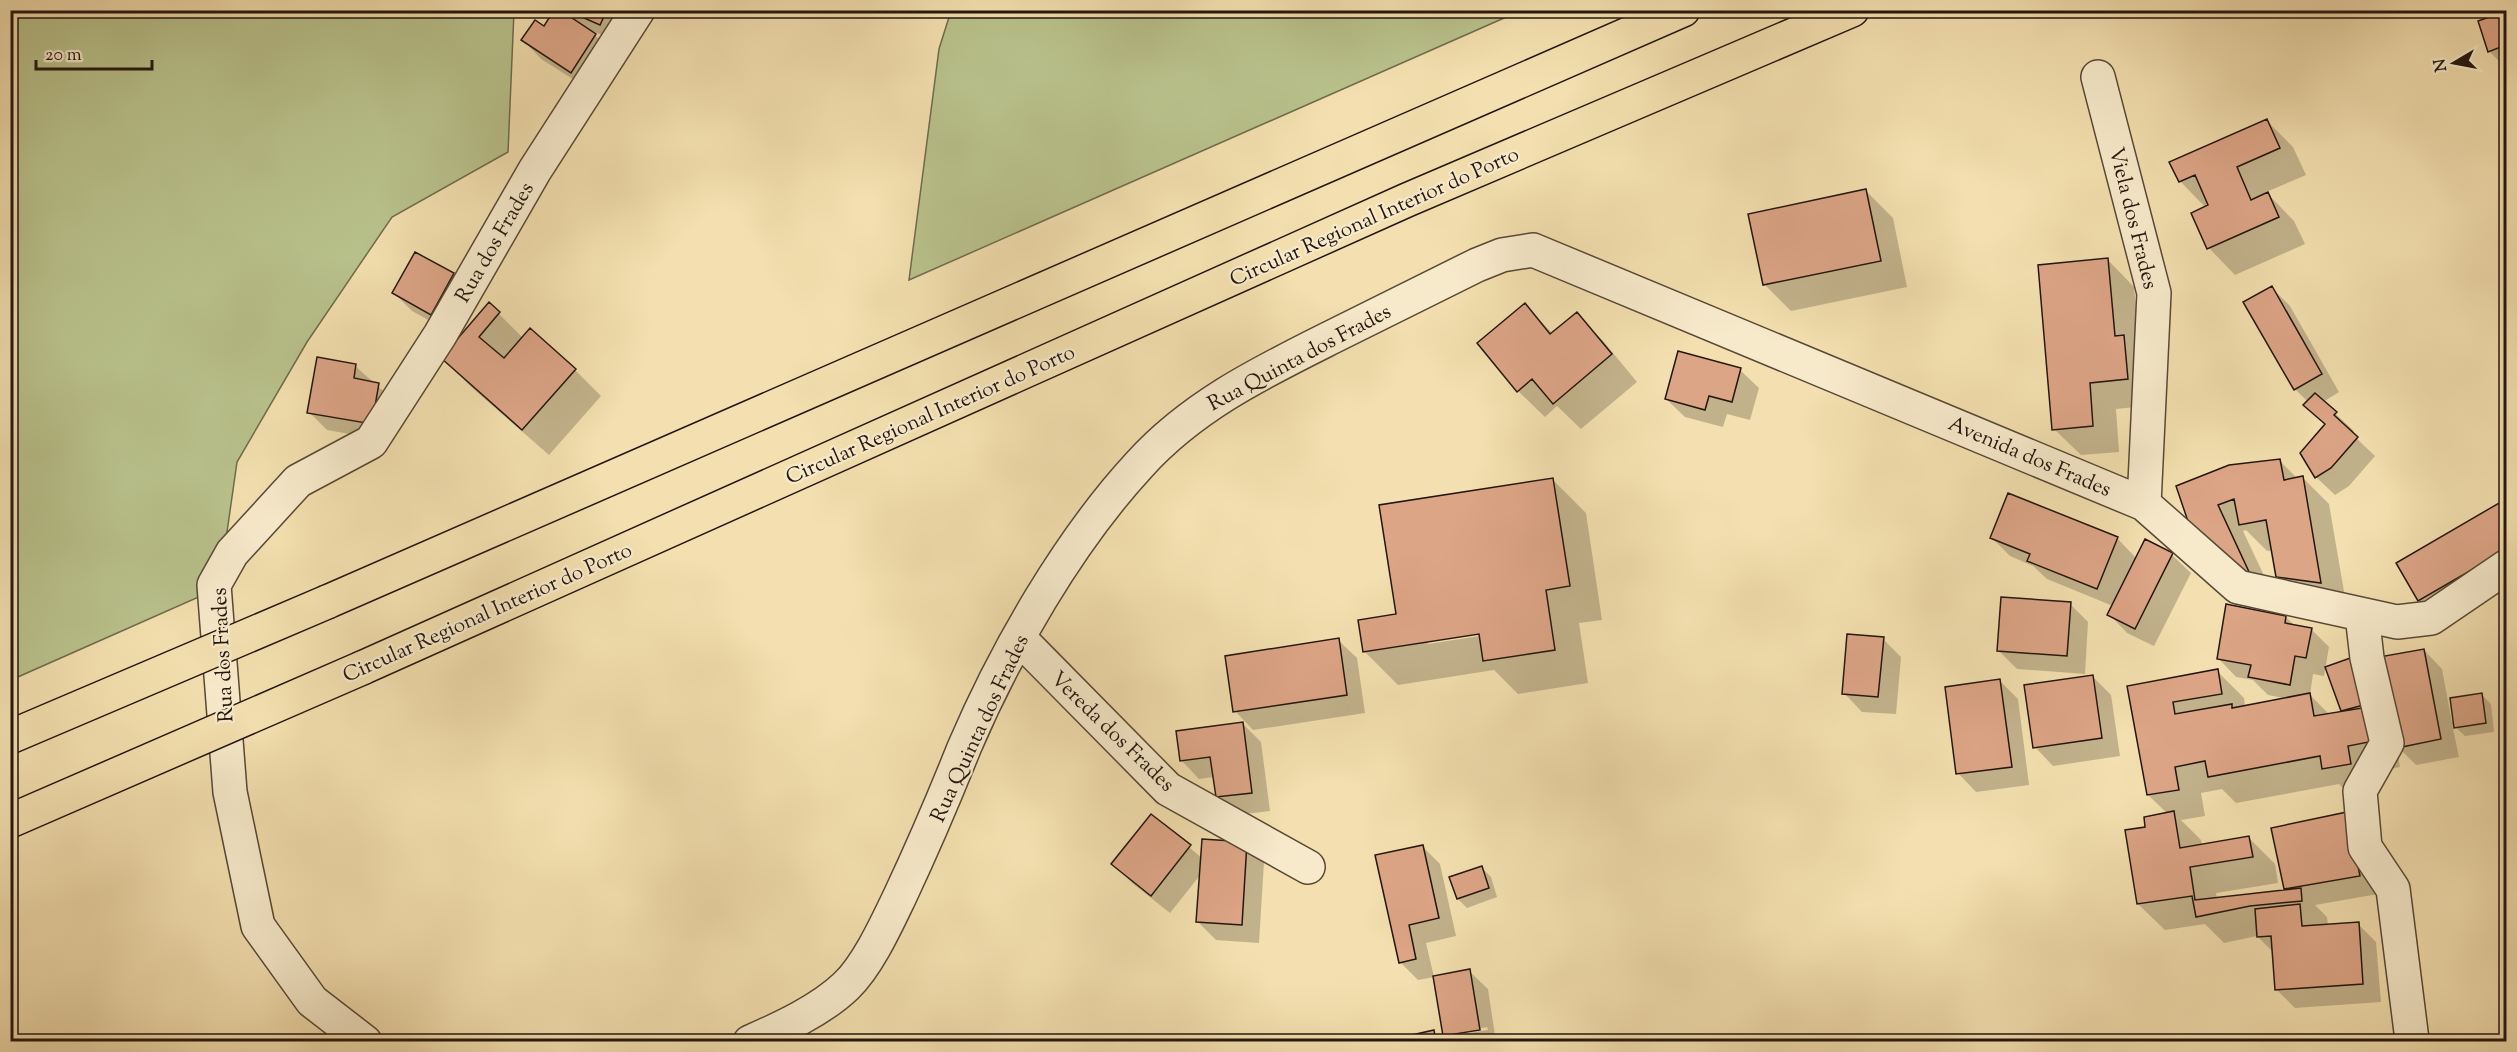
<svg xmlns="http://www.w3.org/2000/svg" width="2517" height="1052" viewBox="0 0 2517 1052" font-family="'Sorts Mill Goudy',serif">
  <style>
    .green { fill: #b9c28c; stroke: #6e6c4d; stroke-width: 1.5 }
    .shadow { fill: #0003; fill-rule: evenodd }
    .building { fill: #dca586; stroke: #24160e; stroke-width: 1.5 }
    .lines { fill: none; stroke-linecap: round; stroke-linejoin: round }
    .minor-casing { stroke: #584836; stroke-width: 36 }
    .highway-casing { stroke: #24160e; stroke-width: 36 }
    .minor { stroke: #f7eacb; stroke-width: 33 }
    .highway { stroke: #f3dfaf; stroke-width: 33 }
    .highway-bridge-casing { stroke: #24160e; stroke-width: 36; stroke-linecap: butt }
    .highway-bridge { stroke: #f3dfaf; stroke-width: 33 }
    .labels { text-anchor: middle; stroke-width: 4.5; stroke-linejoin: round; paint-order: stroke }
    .street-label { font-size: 21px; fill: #24160e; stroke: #f7eacb }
  </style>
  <rect width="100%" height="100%" fill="#f3dfaf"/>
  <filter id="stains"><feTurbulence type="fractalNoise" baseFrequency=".00333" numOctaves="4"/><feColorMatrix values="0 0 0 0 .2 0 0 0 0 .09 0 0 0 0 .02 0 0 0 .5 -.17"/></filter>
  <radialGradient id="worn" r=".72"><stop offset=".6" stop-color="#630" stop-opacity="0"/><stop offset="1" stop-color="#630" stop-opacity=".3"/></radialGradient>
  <path class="green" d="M10,11H514L508,152L392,217L307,342L237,462L219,588L11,680Z
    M951,11V10L1520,11L909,280L939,49Z"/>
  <path class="shadow" d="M561,10H630L619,42L590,30L613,54L590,90L541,59L523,40L544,28L563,12Z
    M2506,12V68L2489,51L2480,21Z
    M2267,121L2293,147L2306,175L2266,192L2294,221L2305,244L2235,275L2209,248L2193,214L2206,208L2180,181Z
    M1866,191L1893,218L1907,287L1791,311L1764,284Z
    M2108,260L2134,287L2140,353L2154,405L2116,409L2119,452L2081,455L2054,429Z
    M453,274L472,293L450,332L412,311L394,293Z
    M2271,287L2290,306L2339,392L2323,402L2354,431L2352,434L2375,456L2349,486L2335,495L2316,477L2325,425L2305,405L2308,402L2295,389Z
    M489,304L523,338L575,370L601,396L549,455L469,385L443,358Z
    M1525,305L1553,334L1576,314L1603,341L1637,382L1581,429L1557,406L1545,417L1518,391Z
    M355,366L397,403L390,441L327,430L309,412Z
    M1740,370L1759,388L1750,420L1727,414L1723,427L1685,417L1666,399Z
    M2280,461L2298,479L2303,478L2329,504L2347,609L2304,603L2277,576L2273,550L2267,551L2246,530L2243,531L2276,601L2269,604L2178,487Z
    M1553,480L1586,513L1602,620L1579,623L1588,683L1518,694L1494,670L1398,685L1364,651L1398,615ZM1486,632V635L1428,644V641Z
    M2505,501L2506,578L2438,618L2420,600L2398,564Z
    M1992,538H2117L2137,559L2146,541L2172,555L2191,573L2154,646L2127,633L2109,614L2113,606L2047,579L2033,566L2010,556Z
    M2070,604L2088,622L2085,674L2017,669L1999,651Z
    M2286,617L2295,626L2311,629L2329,647L2324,676L2313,674L2310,695L2330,715L2345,712L2342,710L2364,667L2424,650L2442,669L2452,723L2482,695L2491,704L2494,732L2465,736L2452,724L2459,757L2416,765L2396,745L2400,767L2374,772L2350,795L2339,784L2236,803L2222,789L2201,793L2205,816L2181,820L2201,840L2202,846L2249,838L2275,864L2278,883L2216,893L2217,899L2288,891L2285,889L2347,814L2378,894L2315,905L2327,917L2328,926L2358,924L2376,942L2381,1002L2295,1008L2276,989L2274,953L2257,936L2224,943L2205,924L2165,930L2138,904L2147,828L2168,814L2148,795L2129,687L2217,671L2244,698L2245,707L2288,699L2268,695L2253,680L2236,677L2218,658Z
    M1883,639L1901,657L1896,714L1862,712L1844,693Z
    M1338,640L1357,658L1365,713L1253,730L1235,711Z
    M2093,677L2111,695L2120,756L2053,766L2035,747Z
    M2000,681L2018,699L2029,785L1976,792L1958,773Z
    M2506,714V729L2503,715Z
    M1242,723L1261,742L1270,811L1236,815L1217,797L1214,777L1199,779L1181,760Z
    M1151,816L1202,858L1246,844L1264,862L1259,943L1216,940L1198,922L1201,874L1170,913L1132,883L1113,864Z
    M1422,846L1440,864L1456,936L1426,943L1434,977L1418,980L1400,962Z
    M1482,868L1491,877L1497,897L1467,908L1458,899L1451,878Z
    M1469,971L1488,989L1496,1042H1451L1444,1035ZM1487,1027L1488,1030L1457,1035V1032Z
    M1433,1032L1443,1042H1389Z"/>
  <path class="building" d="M554,10H560L596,34L571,73L521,40L535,20L544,26Z
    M566,10H607L600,25Z
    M2506,11V45L2488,52L2478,21Z
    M2267,119L2280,148L2237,167L2251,200L2268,192L2279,217L2207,249L2191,213L2208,205L2195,175L2179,182L2169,162Z
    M1866,189L1881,261L1763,285L1748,214Z
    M415,252L454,273L431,315L392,293Z
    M2108,258L2115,336L2124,335L2128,379L2090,383L2093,426L2052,430L2038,265Z
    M2272,286L2322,374L2294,390L2243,302Z
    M489,302L500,312L479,337L504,358L530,328L576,369L522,430L441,358Z
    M1525,303L1550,334L1577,312L1612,354L1553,404L1532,379L1517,392L1477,343Z
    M1678,351L1741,368L1732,402L1709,396L1705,410L1665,399Z
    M317,357L356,364L354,378L379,383L372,424L307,413Z
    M2315,393L2337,412L2334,415L2358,437L2331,468L2315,478L2300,453L2325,424L2303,405Z
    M2280,459L2284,480L2303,476L2321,583L2276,577L2266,520L2239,525L2234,499L2218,505L2250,574L2210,561L2195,542L2176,486L2229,465Z
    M1553,478L1570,586L1546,590L1555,650L1483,661L1479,634L1363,652L1358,620L1396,614L1379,505Z
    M2008,493L2118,537L2097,589L2027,561L2030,554L1990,538Z
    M2506,499V550L2418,601L2396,563Z
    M2145,539L2173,553L2135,629L2107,615Z
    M2001,597L2071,602L2067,656L1997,651Z
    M2226,604L2286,616L2285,623L2312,628L2306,658L2295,656L2290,685L2248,677L2251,665L2217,659Z
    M1847,634L1884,637L1878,697L1842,694Z
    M1339,638L1347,695L1233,712L1225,656Z
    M2424,649L2441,739L2397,748L2379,657Z
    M2356,656L2371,703L2341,711L2325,667Z
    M2218,669L2222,694L2173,702L2175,714L2232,704V708L2310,693L2314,716L2368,707L2374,741L2348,746L2351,764L2322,769L2320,756L2208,777L2205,761L2175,767L2179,790L2147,795L2127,686Z
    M2093,675L2102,738L2033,748L2024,685Z
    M2000,679L2012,767L1956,774L1945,687Z
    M2482,693L2486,723L2454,728L2450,698Z
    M1243,722L1252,793L1216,797L1210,757L1180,761L1176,731Z
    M2174,811L2180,848L2249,836L2253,857L2190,867L2195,900L2301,888L2302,901L2250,906L2196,917L2192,896L2137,904L2125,830L2145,827L2144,817Z
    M2347,812L2360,876L2284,889L2271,828Z
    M1151,814L1191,845L1151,896L1111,864Z
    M1202,839L1247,842L1242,925L1196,922Z
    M1423,845L1439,918L1409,925L1416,959L1399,963L1375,855Z
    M1482,866L1489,888L1457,899L1449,877Z
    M2300,904L2302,926L2359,922L2363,984L2275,990L2271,936L2257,937L2255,909Z
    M1470,969L1480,1030L1443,1036L1433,976Z
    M1434,1030L1436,1042H1381Z
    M2303,1037V1042H2246V1041Z"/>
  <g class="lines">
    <defs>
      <path id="minor" d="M2098,77L2154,293L2144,504
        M2362,615L2367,658L2387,743L2360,791L2365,847L2393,889L2412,1040
        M1019,638L1168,789L1308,867
        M365,1042L312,1001L258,926L230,792L214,585L232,553L298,481L371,442L440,335L535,170L638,10
        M750,1042C782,1028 821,1010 846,986C868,965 887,923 900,896C923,847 944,798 964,748C1005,652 1068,542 1139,465C1192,406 1262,372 1332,337C1380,313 1428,289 1477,265L1502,255L1533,250L2144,504L2238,587L2397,622L2431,618L2506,567"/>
      <path id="highway" d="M327,602L1683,10
        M362,668L1407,200L1852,10"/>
    </defs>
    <use href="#minor" class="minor-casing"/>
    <use href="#highway" class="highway-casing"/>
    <use href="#minor" class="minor"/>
    <use href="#highway" class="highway"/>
    <defs>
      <path id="highway-bridge" d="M10,737L327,602
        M10,821L362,668"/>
    </defs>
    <use href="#highway-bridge" class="highway-bridge-casing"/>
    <use href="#highway-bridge" class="highway-bridge"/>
  </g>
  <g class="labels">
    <g class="street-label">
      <text transform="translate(1374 216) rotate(-24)" y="7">Circular Regional Interior do Porto</text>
      <text transform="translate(2134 218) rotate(76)" y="7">Viela dos Frades</text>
      <text transform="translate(494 242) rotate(-60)" y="7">Rua dos Frades</text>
      <text transform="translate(1299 357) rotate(-28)" y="7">Rua Quinta dos Frades</text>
      <text transform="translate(930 414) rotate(-24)" y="7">Circular Regional Interior do Porto</text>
      <text transform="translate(2030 456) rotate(23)" y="7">Avenida dos Frades</text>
      <text transform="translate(487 612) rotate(-24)" y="7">Circular Regional Interior do Porto</text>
      <text transform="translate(222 655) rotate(-93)" y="7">Rua dos Frades</text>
      <text transform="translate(979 728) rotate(-65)" y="7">Rua Quinta dos Frades</text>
      <text transform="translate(1113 731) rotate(44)" y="7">Vereda dos Frades</text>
    </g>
  </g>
  <rect width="2517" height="1052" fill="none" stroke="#f3dfaf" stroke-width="36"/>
  <rect x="12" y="12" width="2493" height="1028" fill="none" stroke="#24160e" stroke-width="3"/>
  <rect x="18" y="18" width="2481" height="1016" fill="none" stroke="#24160e" stroke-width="1.5"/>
  <g transform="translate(2454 63) rotate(260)" stroke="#f7eacb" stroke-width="4.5" paint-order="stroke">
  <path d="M0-4.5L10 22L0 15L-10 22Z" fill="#24160e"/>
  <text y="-9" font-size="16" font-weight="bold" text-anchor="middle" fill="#24160e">N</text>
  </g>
  <path d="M36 60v9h116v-9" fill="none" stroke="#24160e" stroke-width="3"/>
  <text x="45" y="60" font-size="18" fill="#24160e" stroke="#f7eacb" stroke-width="4.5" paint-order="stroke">20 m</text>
  <rect width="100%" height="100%" filter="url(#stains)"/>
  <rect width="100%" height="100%" fill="url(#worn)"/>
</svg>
